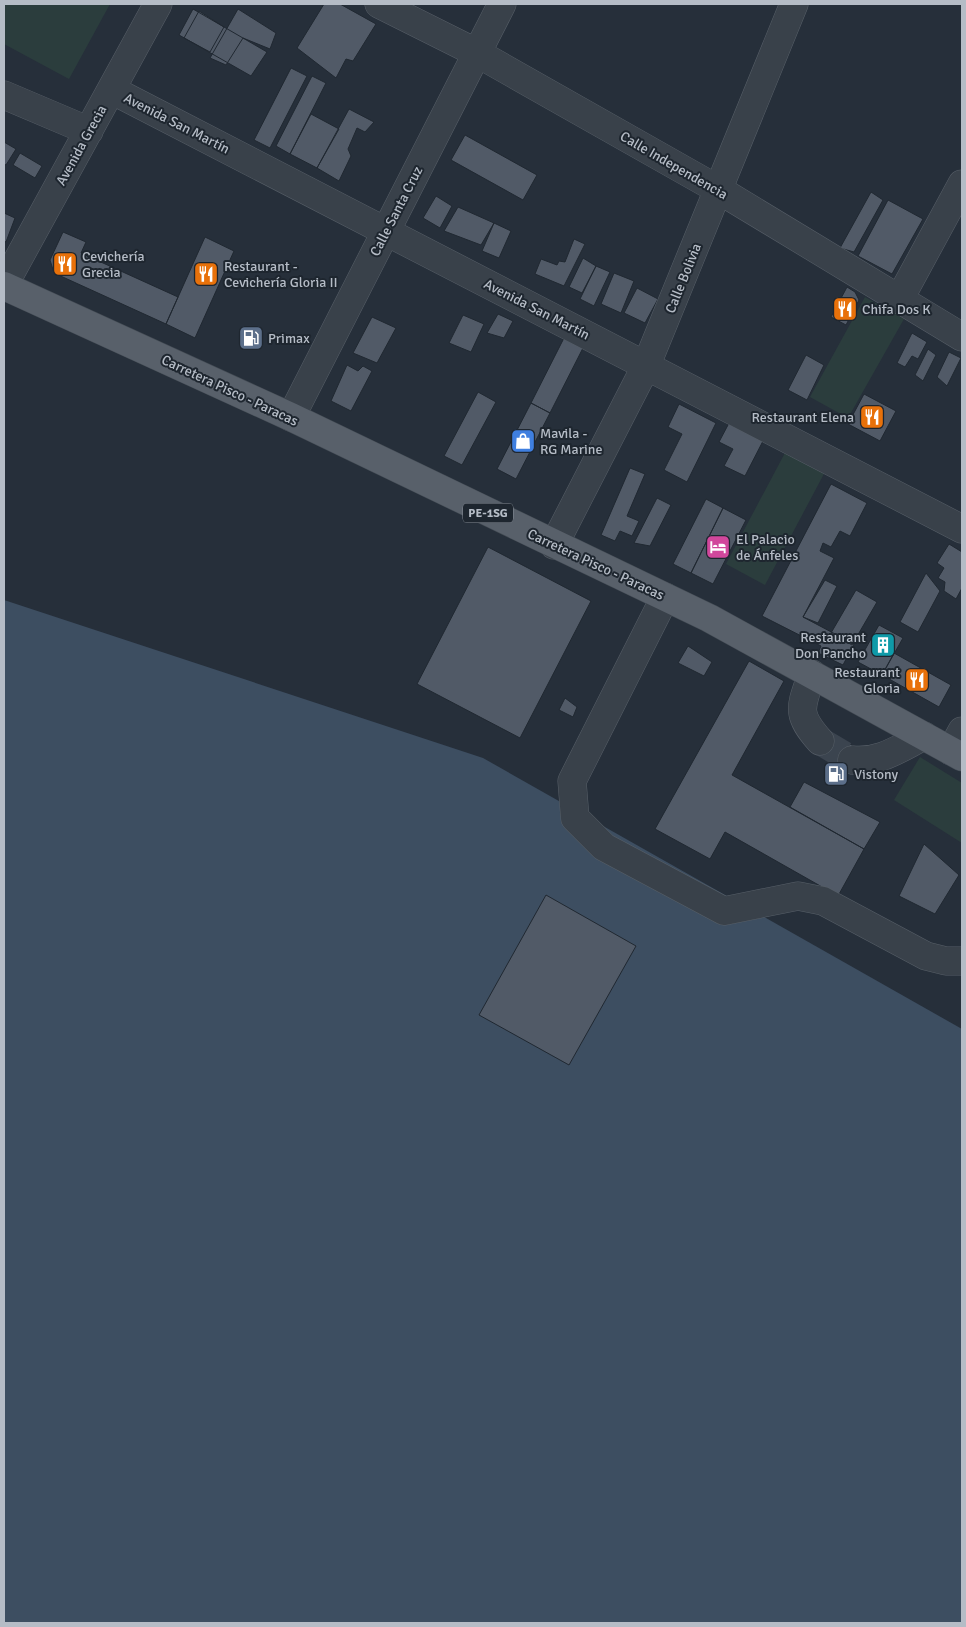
<svg xmlns="http://www.w3.org/2000/svg" width="966" height="1627" viewBox="0 0 966 1627" font-family="Signika,sans-serif">
  <style>
    .green { fill: #2b3d3d }
    .water { fill: #3d4e61 }
    .building { fill: #515a67; stroke: #202831 }
    .lines { fill: none; stroke-linecap: round; stroke-linejoin: round }
    .minor-tunnel { stroke: #3b444f; stroke-width: 28; stroke-dasharray: 28 14; stroke-linecap: butt }
    .minor-casing { stroke: #575f68; stroke-width: 29 }
    .major-casing { stroke: #424a53; stroke-width: 29 }
    .minor { stroke: #39414a; stroke-width: 28 }
    .major { stroke: #58606a; stroke-width: 28 }
    .labels { text-anchor: middle; stroke-width: 4; stroke-linejoin: round; paint-order: stroke }
    .shield { fill: #1e262f; stroke: #888f99; stroke-width: 1 }
    .shield-label { font-size: 12px; font-weight: bold; fill: #b5bcc6 }
    .street-label { font-size: 14px; fill: #b5bcc6; stroke: #1e262f }
    .poi-label { font-size: 14px; fill: #b5bcc6; stroke: #1e262f; text-anchor: start }
  </style>
  <rect width="100%" height="100%" fill="#262f3a"/>
  <path class="green" d="M4,4H110L69,79L4,44Z
    M865,297L904,319L848,418L810,397Z
    M787,449L826,470L765,585L726,564Z
    M920,757L962,783V843L894,800Z"/>
  <path class="water" d="M4,600L483,758L962,1029V1623H4Z"/>
  <path class="building" d="M324,4H340L376,24L353,61L346,59L336,78L297,48Z
    M193,9L267,52L251,76L179,35Z
    M238,9L276,33L270,49L243,38L226,65L210,58Z
    M199,11L224,27L210,52L184,38Z
    M291,68L307,76L270,148L254,140Z
    M312,76L326,83L290,154L276,146Z
    M349,109L374,122L365,132L357,128L348,149L351,156L339,181L317,168Z
    M311,114L339,129L317,168L290,154Z
    M465,135L537,175L523,200L451,160Z
    M4,142L16,149L6,165L4,164Z
    M20,153L42,166L35,178L13,165Z
    M871,192L883,200L854,252L840,248Z
    M436,196L452,206L440,228L423,218Z
    M888,200L923,219L892,274L858,256Z
    M458,207L494,223L481,245L444,231Z
    M4,213L15,218L6,242L4,241Z
    M494,223L511,231L499,258L482,251Z
    M63,232L86,242L81,253L178,297L166,324L54,273L50,260Z
    M205,237L234,251L195,338L166,324Z
    M574,239L585,244L564,286L535,274L541,259L557,265L559,261L565,262Z
    M583,258L596,266L582,293L569,287Z
    M596,266L610,272L594,306L580,299Z
    M614,273L634,281L621,313L601,304Z
    M847,287L855,292L859,300L846,325L831,317Z
    M637,288L658,299L645,323L624,313Z
    M498,314L513,321L504,338L487,333Z
    M463,315L484,324L471,352L449,343Z
    M372,317L396,328L377,363L353,353Z
    M246,330L261,336L256,348L241,341Z
    M912,333L927,342L918,359L912,356L905,367L897,363Z
    M565,336L584,346L550,413L531,403Z
    M928,349L936,355L923,381L915,375Z
    M949,352L961,358L947,386L937,377Z
    M806,355L824,365L807,400L788,390Z
    M347,365L358,371L363,366L372,371L351,411L331,401Z
    M478,392L496,402L462,465L444,456Z
    M864,394L896,411L880,441L848,424Z
    M531,403L550,413L516,479L497,469Z
    M679,404L716,423L687,482L664,470L682,434L668,427Z
    M729,423L763,441L745,476L724,466L733,449L719,442Z
    M630,468L645,474L627,516L639,521L632,536L620,531L615,541L601,535Z
    M831,484L867,503L850,536L840,531L831,547L823,543L820,551L834,558L803,617L854,644L843,665L818,653L821,646L762,616Z
    M657,498L671,505L650,546L634,543Z
    M706,499L723,508L691,573L673,564Z
    M723,508L746,520L713,584L691,573Z
    M949,544L962,552V588L956,599L944,591L945,582L938,578L944,568L937,563Z
    M488,547L591,601L520,738L417,684Z
    M926,573L940,591L918,632L900,622Z
    M825,580L837,586L818,623L803,617Z
    M856,590L877,602L852,645L831,633Z
    M879,625L903,638L882,675L858,662Z
    M688,646L712,662L704,676L678,663Z
    M894,653L951,685L939,707L882,675Z
    M749,661L784,681L732,775L864,849L838,896L725,832L710,859L655,829Z
    M565,698L577,707L573,717L559,710Z
    M827,730L858,749L846,771L814,753Z
    M804,782L880,822L864,849L790,807Z
    M924,844L959,875L935,914L899,896Z
    M546,895L636,946L569,1065L479,1015Z"/>
  <g class="lines">
    <path class="minor-tunnel" d="M820,741L852,760"/>
    <defs>
      <path id="minor" d="M379,4L477,53L719,190L962,337
        M112,90L962,529
        M4,95L89,131
        M4,285L158,4
        M899,300L962,184
        M291,417L502,4
        M554,545L646,366L794,4
        M665,597L572,781L575,818L604,847L724,911L798,896L823,901L926,956L946,961H962
        M812,674C801,707 795,713 820,741
        M951,751L962,731
        M852,760C880,763 900,748 924,736"/>
      <path id="major" d="M4,286L291,417L709,618L962,757"/>
    </defs>
    <use href="#minor" class="minor-casing"/>
    <use href="#major" class="major-casing"/>
    <use href="#minor" class="minor"/>
    <use href="#major" class="major"/>
  </g>
  <defs>
    <symbol id="restaurant-square" viewBox="-11 -11 22 22"><rect x="-9" y="-9" width="18" height="18" rx="4" fill="#e8710a" stroke="#1e262f"/><path d="M-5-6h1v4h1v-4h1v4h1v-4h1v5L-1.5 .5V6h-2V.5L-5-1ZM5-6V6H3V1.5H1.5Q1.5-4 5-6Z" fill="#fff"/></symbol>
    <symbol id="fuel-square" viewBox="-11 -11 22 22"><rect x="-9" y="-9" width="18" height="18" rx="4" fill="#5c6f8a" stroke="#1e262f"/><path d="M-5.5-6h7V0h2V4h1.3V-2.5L3-4.5l.8-.8L6-3V5H2.5V1h-1V6h-7ZM-4.2-4.7v3.2H.2V-4.7Z" fill="#fff"/></symbol>
    <symbol id="shop-square" viewBox="-11 -11 22 22"><rect x="-9" y="-9" width="18" height="18" rx="4" fill="#3f7fe0" stroke="#1e262f"/><path d="M-5-2.5h2.3a2.7 3.5 0 0 1 5.4 0H5L5.5 6h-11ZM-1.5-2.5h3a1.5 2.3 0 0 0-3 0Z" fill="#fff"/></symbol>
    <symbol id="hotel-square" viewBox="-11 -11 22 22"><rect x="-9" y="-9" width="18" height="18" rx="4" fill="#d1479c" stroke="#1e262f"/><path d="M-6-4.5h1.5V1H6V5H4.5V3h-9V5H-6ZM-4 0a1.8 1.8 0 1 1 3.6 0ZM.5 0V-2.5h3Q6-2.5 6 0Z" fill="#fff"/></symbol>
    <symbol id="building-square" viewBox="-11 -11 22 22"><rect x="-9" y="-9" width="18" height="18" rx="4" fill="#0f9aa8" stroke="#1e262f"/><path d="M-4-6H4V6H1V3H-1V6H-4ZM-2.5-4.3h1.7v1.8h-1.7ZM.8-4.3h1.7v1.8H.8ZM-2.5-1h1.7V.8h-1.7ZM.8-1h1.7V.8H.8Z" fill="#fff"/></symbol>
  </defs>
  <g fill-rule="evenodd">
    <use href="#restaurant-square" x="51" y="250" width="28" height="28"/>
    <use href="#restaurant-square" x="192" y="260" width="28" height="28"/>
    <use href="#restaurant-square" x="831" y="295" width="28" height="28"/>
    <use href="#fuel-square" x="237" y="324" width="28" height="28"/>
    <use href="#restaurant-square" x="858" y="403" width="28" height="28"/>
    <use href="#shop-square" x="509" y="427" width="28" height="28"/>
    <use href="#hotel-square" x="704" y="533" width="28" height="28"/>
    <use href="#building-square" x="869" y="631" width="28" height="28"/>
    <use href="#restaurant-square" x="903" y="666" width="28" height="28"/>
    <use href="#fuel-square" x="822" y="760" width="28" height="28"/>
  </g>
  <g class="labels">
    <rect class="shield" x="463" y="503.5" width="50" height="19" rx="4"/>
    <g class="shield-label">
      <text x="488" y="517">PE-1SG</text>
    </g>
    <g class="street-label">
      <text transform="translate(177 123) rotate(27)" y="5">Avenida San Martín</text>
      <text transform="translate(81 145) rotate(-61)" y="5">Avenida Grecia</text>
      <text transform="translate(674 165) rotate(30)" y="5">Calle Independencia</text>
      <text transform="translate(396 211) rotate(-63)" y="5">Calle Santa Cruz</text>
      <text transform="translate(683 278) rotate(-68)" y="5">Calle Bolivia</text>
      <text transform="translate(537 309) rotate(27)" y="5">Avenida San Martín</text>
      <text transform="translate(230 390) rotate(25)" y="5">Carretera Pisco - Paracas</text>
      <text transform="translate(596 564) rotate(25)" y="5">Carretera Pisco - Paracas</text>
    </g>
    <g class="poi-label">
      <text x="82" y="261">Cevichería<tspan x="82" dy="16">Grecia</tspan></text>
      <text x="224" y="271">Restaurant -<tspan x="224" dy="16">Cevichería Gloria II</tspan></text>
      <text x="862" y="314">Chifa Dos K</text>
      <text x="268" y="343">Primax</text>
      <text x="854" y="422" text-anchor="end">Restaurant Elena</text>
      <text x="540" y="438">Mavila -<tspan x="540" dy="16">RG Marine</tspan></text>
      <text x="736" y="544">El Palacio<tspan x="736" dy="16">de Ánfeles</tspan></text>
      <text x="866" y="642" text-anchor="end">Restaurant<tspan x="866" dy="16">Don Pancho</tspan></text>
      <text x="900" y="677" text-anchor="end">Restaurant<tspan x="900" dy="16">Gloria</tspan></text>
      <text x="854" y="779">Vistony</text>
    </g>
  </g>
  <rect width="966" height="1627" fill="none" stroke="#b5bcc6" stroke-width="10"/>
</svg>
